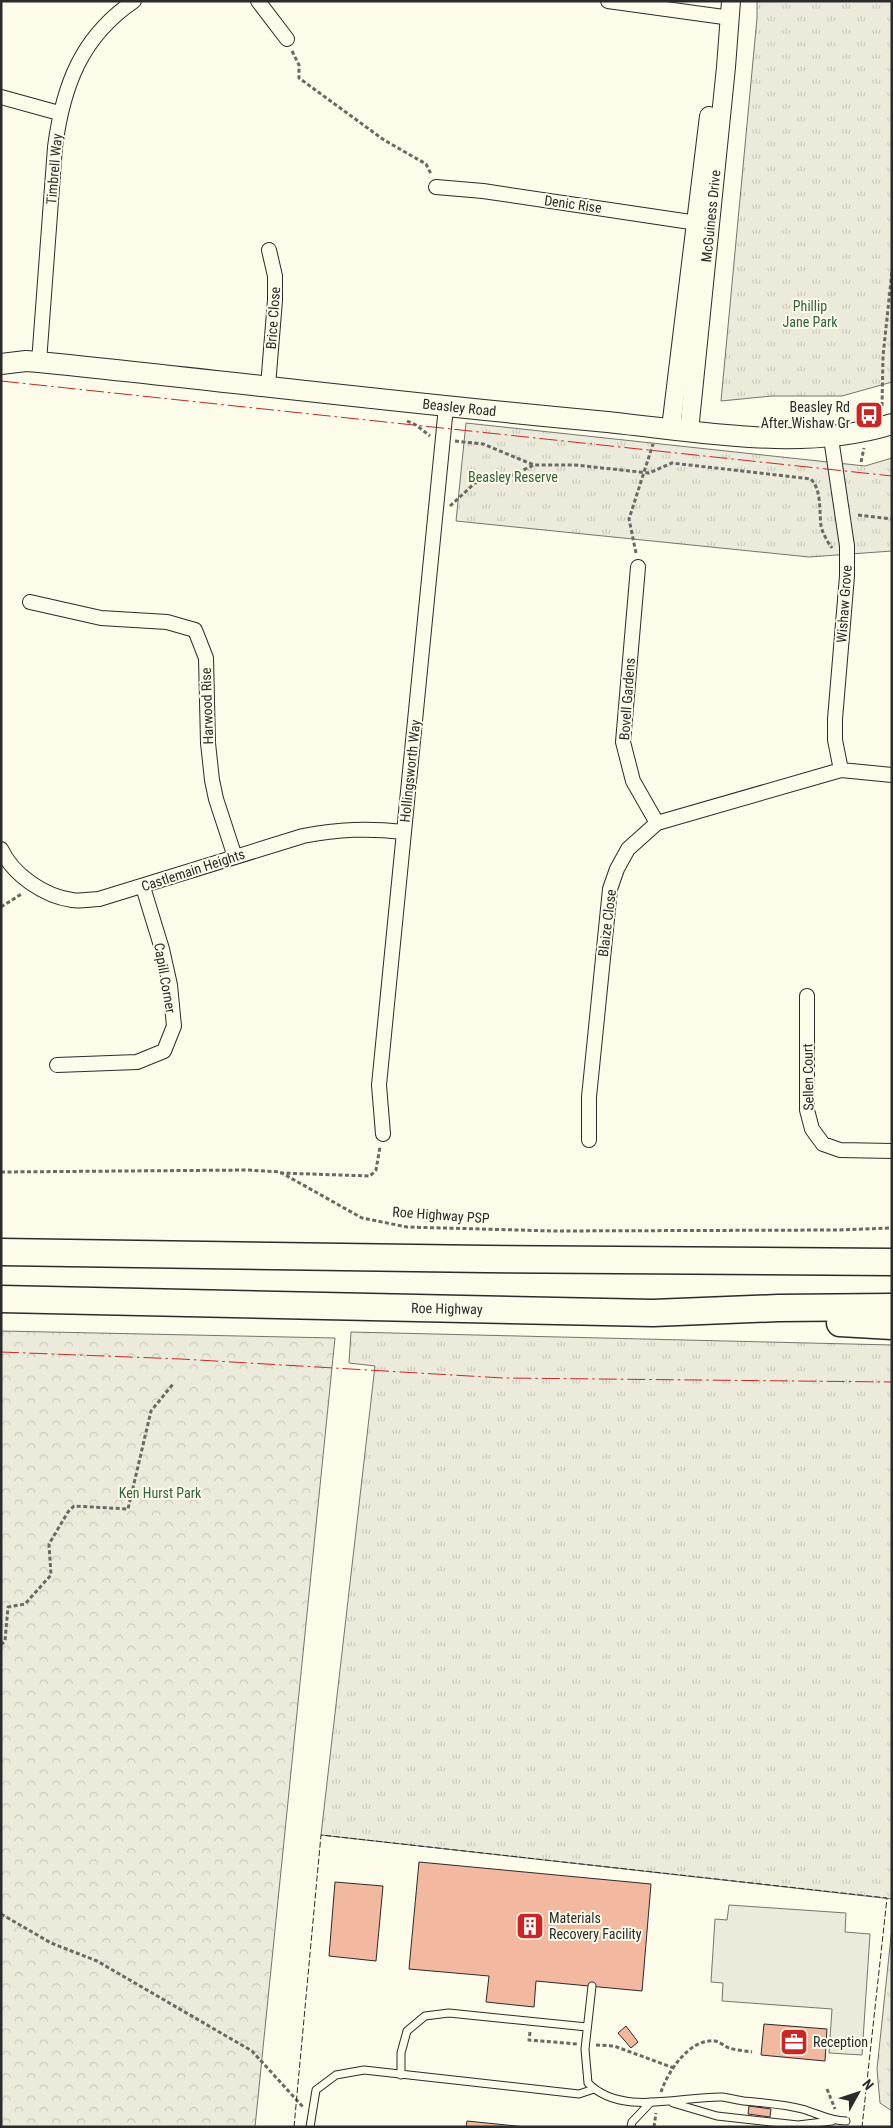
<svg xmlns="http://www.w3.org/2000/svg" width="893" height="2128" viewBox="0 0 893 2128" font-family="'Roboto Condensed',sans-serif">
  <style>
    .grass { fill: url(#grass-tufts); stroke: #74746e }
    .forest { fill: url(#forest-crowns); stroke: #74746e }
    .parking { fill: #eceadb; stroke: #74746e }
    .building { fill: #f2b8a0; stroke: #2b2b2b }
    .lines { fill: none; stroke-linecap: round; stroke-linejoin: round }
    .service-casing { stroke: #2b2b2b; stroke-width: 9 }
    .minor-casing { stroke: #2b2b2b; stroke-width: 16 }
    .tertiary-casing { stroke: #2b2b2b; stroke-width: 20 }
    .secondary-casing { stroke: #2b2b2b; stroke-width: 22 }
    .motorway-casing { stroke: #2b2b2b; stroke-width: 29 }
    .path { stroke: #6a6964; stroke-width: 3; stroke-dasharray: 4 2.5; stroke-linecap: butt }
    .service { stroke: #fdfbea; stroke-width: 7 }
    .minor { stroke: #fdfbea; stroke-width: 14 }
    .tertiary { stroke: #fdfbea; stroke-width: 18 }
    .secondary { stroke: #fdfbea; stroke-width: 20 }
    .motorway { stroke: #fdfbea; stroke-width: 26 }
    .fence { stroke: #2b2b2b; stroke-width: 1; stroke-dasharray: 6 2.5; stroke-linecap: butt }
    .power { stroke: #c62828; stroke-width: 1; stroke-dasharray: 18 4 2.5 4; stroke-linecap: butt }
    .labels { text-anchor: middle; stroke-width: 4; stroke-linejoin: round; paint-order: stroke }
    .street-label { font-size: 14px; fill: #2b2b2b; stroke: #fdfbea }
    .park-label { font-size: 14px; fill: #34623c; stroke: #fdfbea }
    .poi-label { font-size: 14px; fill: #2b2b2b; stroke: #fdfbea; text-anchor: start }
  </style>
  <defs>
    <pattern id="grass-tufts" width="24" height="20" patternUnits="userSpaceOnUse" patternTransform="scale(1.25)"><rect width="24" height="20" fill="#ecebdb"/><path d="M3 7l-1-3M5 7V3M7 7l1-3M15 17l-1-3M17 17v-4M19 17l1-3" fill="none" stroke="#cbcabc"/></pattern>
    <pattern id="forest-crowns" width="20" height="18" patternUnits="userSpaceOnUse" patternTransform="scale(1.25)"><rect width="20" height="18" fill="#ecebdb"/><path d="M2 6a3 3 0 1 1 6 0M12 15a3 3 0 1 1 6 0" fill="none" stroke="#cbcabc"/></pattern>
  </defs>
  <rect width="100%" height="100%" fill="#fdfbea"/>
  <path class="grass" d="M757,1H892V382L842,396H772L721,401L757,18Z
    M466,423L865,466L892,458V551L809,557L456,521Z
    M351,1332L892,1345V1899L321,1835L375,1366L349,1363Z
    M892,1927V2111L880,2103L877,2069Z"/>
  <path class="forest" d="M1,1331L335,1338L255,2127H1Z"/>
  <path class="parking" d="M729,1905L846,1913L845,1932L870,1934L862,2055L829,2053L832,2009L722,2001L723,1983L711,1982L715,1919L727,1920Z"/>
  <path class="building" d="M419,1862L651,1884L642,1991L536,1981L534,2007L486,2002L489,1976L409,1969Z
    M335,1882L383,1886L376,1961L329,1956Z
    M764,2024L827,2029L825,2061L761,2055Z
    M626,2026L638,2042L631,2048L618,2033Z
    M749,2106L771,2109L770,2117L748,2114Z
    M467,2121L526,2127H466Z"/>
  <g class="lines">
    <defs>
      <path id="service" d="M592,1986L585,2049L588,2083C621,2117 681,2096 722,2097C729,2098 737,2100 744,2101C763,2103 784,2104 802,2109C817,2113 829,2121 846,2121
        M401,2075V2053L407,2031L425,2016L449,2013L587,2027
        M673,2103L717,2116L798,2125L832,2121
        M310,2127L316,2090L336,2075L364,2070L579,2094L594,2089
        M631,2127L632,2122L651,2102"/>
      <path id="minor" d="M258,1L287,39
        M608,1L731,18
        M1,97L59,113
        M436,187L483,191L704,224
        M39,362L55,147C63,86 81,37 134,1
        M268,386L275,300V276L269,250
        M831,438L847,546V576L835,719V740L841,770
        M638,567L623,742L633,781L657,823
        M30,602L101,618L167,622L195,630L206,658L208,743L212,780L216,799L235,857
        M1,849C13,875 44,896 72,900C80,902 91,899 99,899L303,836C339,829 368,828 404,832
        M807,996V1110L812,1129L823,1144L840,1150L892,1151
        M57,1065L137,1062L164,1051L174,1026L170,985L162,949L143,887
        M383,1134L379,1085L446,407
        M589,1140V1097L610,889L617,869L628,849L657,823L841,770L892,775"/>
      <g id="tertiary">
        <path d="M671,428L709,116"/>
        <path id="s1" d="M689,431L726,67L731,1"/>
      </g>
      <g id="secondary">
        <path id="s2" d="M1,364L26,361L39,362C225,381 411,404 597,421C692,430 799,453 892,424"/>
      </g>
      <g id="motorway">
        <path d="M1,1252L485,1259L892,1262"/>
        <path id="s3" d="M1,1299L653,1313L778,1308L892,1307"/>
        <path d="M840,1323L892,1326"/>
      </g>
    </defs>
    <use href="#service" class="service-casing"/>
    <use href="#minor" class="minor-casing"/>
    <use href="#tertiary" class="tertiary-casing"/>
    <use href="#secondary" class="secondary-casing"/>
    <use href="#motorway" class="motorway-casing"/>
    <path class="path" d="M292,51L299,65V78L384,140L426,164L431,174
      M882,406L883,356L892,271
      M407,421L416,425L430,436
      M455,441L483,444L534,465H575L649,473L672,463L811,479C822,491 819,511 821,526C823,534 827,541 832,548
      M861,462L864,448
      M450,506L475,483L510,476L534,465
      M858,515L892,519
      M636,553L629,519L653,444
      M1,907L23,893
      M1,1172L248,1170L280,1172L362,1218L407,1227L554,1231L840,1230L892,1228
      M280,1173L370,1176L376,1170L380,1147
      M1,1645L5,1641L8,1607L25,1604L51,1575L49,1544L68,1512L74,1506L128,1509L151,1411L173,1384
      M1,1914L51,1943L97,1961L252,2051L303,2107
      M530,2032L529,2040L577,2044
      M596,2045L614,2046L674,2068
      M827,2089L835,2109
      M661,2092C668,2071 690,2038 715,2041C720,2042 724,2046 729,2048C736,2050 745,2051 752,2052
      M654,2127L656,2113"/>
    <use href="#service" class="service"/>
    <use href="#minor" class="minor"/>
    <use href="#tertiary" class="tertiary"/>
    <use href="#secondary" class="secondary"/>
    <use href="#motorway" class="motorway"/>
    <path class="fence" d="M294,2127L321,1835L887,1898L862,2127"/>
    <path class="power" d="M1,381L892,476
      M1,1352L181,1359L503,1378L892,1382"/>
  </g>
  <defs>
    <symbol id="bus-square" viewBox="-11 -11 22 22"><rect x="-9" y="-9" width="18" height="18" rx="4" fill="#c62828" stroke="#fdfbea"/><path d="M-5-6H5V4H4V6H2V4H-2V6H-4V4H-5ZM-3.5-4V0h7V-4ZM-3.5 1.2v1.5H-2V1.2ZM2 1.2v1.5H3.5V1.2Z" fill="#fff"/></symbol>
    <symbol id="building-square" viewBox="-11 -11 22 22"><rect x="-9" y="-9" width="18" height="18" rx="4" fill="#c62828" stroke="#fdfbea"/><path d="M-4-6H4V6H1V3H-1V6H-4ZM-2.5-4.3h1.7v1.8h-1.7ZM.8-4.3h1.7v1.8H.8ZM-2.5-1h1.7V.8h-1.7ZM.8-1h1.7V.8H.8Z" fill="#fff"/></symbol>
    <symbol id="office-square" viewBox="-11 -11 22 22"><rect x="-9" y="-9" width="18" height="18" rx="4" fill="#c62828" stroke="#fdfbea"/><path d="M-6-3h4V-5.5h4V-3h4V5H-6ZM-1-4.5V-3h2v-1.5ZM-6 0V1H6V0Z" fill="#fff"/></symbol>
  </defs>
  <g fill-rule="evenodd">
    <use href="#bus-square" x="853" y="399" width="32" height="32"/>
    <use href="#building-square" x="514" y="1910" width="32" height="32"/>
    <use href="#office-square" x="778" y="2026" width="32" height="32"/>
  </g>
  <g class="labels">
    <g class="street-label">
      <text transform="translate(54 169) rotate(-85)" y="5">Timbrell Way</text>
      <text transform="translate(573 204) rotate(8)" y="5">Denic Rise</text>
      <text dy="5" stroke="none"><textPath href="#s1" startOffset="216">McGuiness Drive</textPath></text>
      <text transform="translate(273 318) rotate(-86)" y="5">Brice Close</text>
      <text dy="5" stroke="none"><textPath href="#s2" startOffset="461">Beasley Road</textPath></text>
      <text transform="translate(844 604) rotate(-86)" y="5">Wishaw Grove</text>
      <text transform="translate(627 699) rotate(-86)" y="5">Bovell Gardens</text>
      <text transform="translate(207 706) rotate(-92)" y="5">Harwood Rise</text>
      <text transform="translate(410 771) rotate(-84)" y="5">Hollingsworth Way</text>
      <text transform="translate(193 870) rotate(-18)" y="5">Castlemain Heights</text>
      <text transform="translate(607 923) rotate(-83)" y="5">Blaize Close</text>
      <text transform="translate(165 978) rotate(80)" y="5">Capill Corner</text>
      <text transform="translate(808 1077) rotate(-91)" y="5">Sellen Court</text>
      <text transform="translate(441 1215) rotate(4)" y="5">Roe Highway PSP</text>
      <text dy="5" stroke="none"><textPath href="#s3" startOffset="446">Roe Highway</textPath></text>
    </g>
    <g class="park-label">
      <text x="810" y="311">Phillip<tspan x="810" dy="16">Jane Park</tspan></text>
      <text x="513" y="482">Beasley Reserve</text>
      <text x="160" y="1498">Ken Hurst Park</text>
    </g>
    <g class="poi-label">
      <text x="850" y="412" text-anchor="end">Beasley Rd<tspan x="850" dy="16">After Wishaw Gr</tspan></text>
      <text x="549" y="1923">Materials<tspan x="549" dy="16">Recovery Facility</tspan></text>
      <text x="813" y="2047">Reception</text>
    </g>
  </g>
  <rect width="893" height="2128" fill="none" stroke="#2b2b2b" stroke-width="5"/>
  <g transform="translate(858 2093) rotate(50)" stroke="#fdfbea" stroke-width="4" paint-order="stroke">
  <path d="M0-4L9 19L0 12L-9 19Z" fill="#2b2b2b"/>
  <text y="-8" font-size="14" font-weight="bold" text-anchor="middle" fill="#2b2b2b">N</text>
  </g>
</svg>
